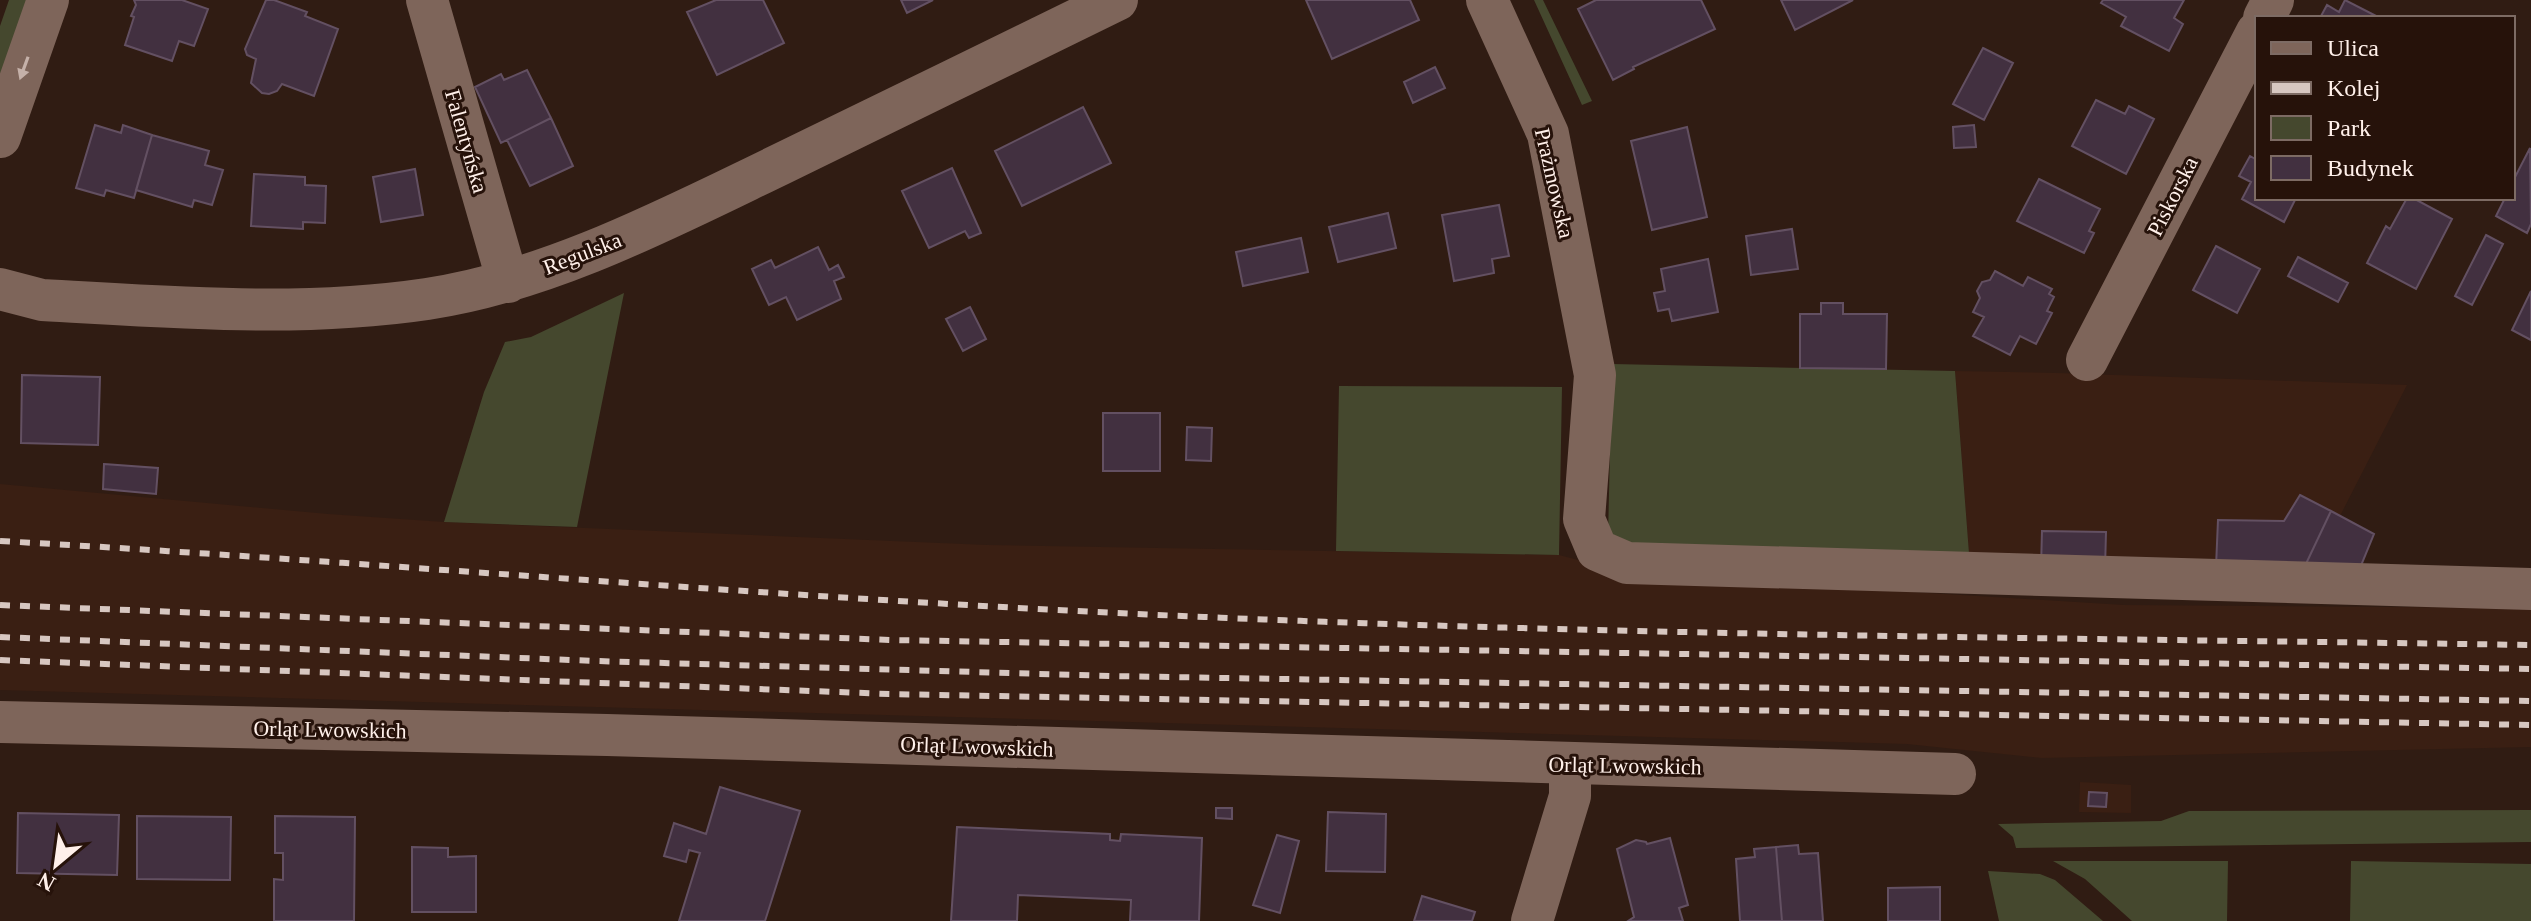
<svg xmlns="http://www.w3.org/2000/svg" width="2531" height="921" viewBox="0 0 2531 921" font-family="Georgia,serif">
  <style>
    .built { fill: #3a1f13 }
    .green { fill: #45482e }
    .building { fill: #423040; stroke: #635062; stroke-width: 2 }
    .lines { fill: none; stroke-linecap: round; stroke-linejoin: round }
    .minor { stroke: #7e655a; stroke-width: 42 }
    .rail { stroke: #d7c7c1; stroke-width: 6; stroke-dasharray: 10 10; stroke-linecap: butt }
    .oneway { fill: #c5b1a9 }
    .labels { text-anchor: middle; stroke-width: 6; stroke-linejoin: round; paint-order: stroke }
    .street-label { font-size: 22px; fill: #fff0ea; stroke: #26120a }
  </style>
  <rect width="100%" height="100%" fill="#301c13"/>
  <path class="built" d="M1955,371L2056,373L2407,385L2340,516L2331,512L2304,568L1970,566Z
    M0,484L328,514L444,522L987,545L1559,555L1636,575L2124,605L2531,608V747L2042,758L1907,744L0,690Z
    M2080,782L2131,785V813L2079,812Z"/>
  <path class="green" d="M9,0H27L0,78V26Z
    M1534,0H1543L1592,101L1582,105Z
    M624,293L577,527L444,522L484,392L505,342L531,337Z
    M1612,364L1955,371L1970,566L1647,556L1608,537Z
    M1339,386L1562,387L1559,555L1336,551Z
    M2531,810V842L2016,848L2013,837L1998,824L2161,821L2189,811Z
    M2053,861H2228L2227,921H2132L2085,879Z
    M2351,861L2531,864V921H2350Z
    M1988,871L2040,874L2055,880L2103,921H1999Z"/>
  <path class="building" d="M134,0H182L208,9L194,46L179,41L172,61L125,45L134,17L131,16L136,5Z
    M266,0H274L307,12L305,16L338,29L314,96L282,84L277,91L269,94L262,93L251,83L256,59L247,55L245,49Z
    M716,0H763L784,43L717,75L687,12Z
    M901,0H933L907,13Z
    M1306,0H1410L1419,20L1332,59Z
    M1596,0H1701L1715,29L1633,67L1634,69L1613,80L1578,9Z
    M1781,0H1853L1795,30Z
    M2103,0H2184L2174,18L2183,24L2169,51L2121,26L2126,17L2101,3Z
    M2345,0L2380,18H2320L2327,5L2339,12Z
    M1983,48L2013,63L1984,120L1953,104Z
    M1435,67L1445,88L1413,103L1404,82Z
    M527,70L551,118L501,143L475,87L501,74L504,80Z
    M2096,100L2125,114L2129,106L2154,119L2126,174L2072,146Z
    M1083,107L1111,163L1022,206L995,151Z
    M551,118L573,166L530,186L507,140Z
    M95,125L121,133L123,125L152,135L134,198L106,190L104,196L76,188Z
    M1974,125L1976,147L1954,148L1953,127Z
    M1687,127L1707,217L1652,230L1631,141Z
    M152,135L209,151L205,165L223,170L212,205L194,200L192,207L136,190Z
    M2530,148L2531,224L2527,233L2496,216L2505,198H2513V181Z
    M2250,156L2257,160V198H2296L2284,222L2242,199L2251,182L2239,176Z
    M952,168L981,233L969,238L965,231L929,248L902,191Z
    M415,169L423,215L381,222L373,177Z
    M254,174L305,177V185L326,186L325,223L303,222V229L251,226Z
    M2039,179L2100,209L2089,231L2094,233L2084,253L2017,221Z
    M2407,198H2413L2452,219L2416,289L2367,263L2386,226L2390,229Z
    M1499,205L1509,256L1492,259L1494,273L1454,281L1442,215Z
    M1388,213L1396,248L1338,262L1329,227Z
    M1792,229L1798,269L1751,275L1746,236Z
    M2486,235L2503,244L2472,305L2455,296Z
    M1301,238L1308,272L1243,286L1236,252Z
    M2216,246L2260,269L2237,313L2193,290Z
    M818,247L829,270L838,265L844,277L834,281L841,299L797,320L786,297L769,305L752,269L771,260L775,268Z
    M2298,257L2348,283L2338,302L2288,276Z
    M1708,259L1718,312L1672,321L1669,309L1658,311L1654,293L1665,291L1661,269Z
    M1995,271L2023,286L2028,277L2052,289L2049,294L2054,297L2047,311L2052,313L2036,344L2020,336L2010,355L1973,336L1984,317L1973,312L1980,298L1977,291L1982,282L1990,280Z
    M2531,291V340L2512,330Z
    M1821,303H1843V314H1887L1886,369L1800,368V314H1821Z
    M970,307L986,339L963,351L946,319Z
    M22,375L100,377L98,445L21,443Z
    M1103,413H1160V471H1103Z
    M1187,427L1212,428L1211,461L1186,460Z
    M104,464L158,468L156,494L103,489Z
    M2300,495L2331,511L2304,568L2216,567L2218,520L2284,521Z
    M2331,511L2374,534L2360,568H2304Z
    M2042,531L2106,532L2105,569L2041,568Z
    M720,787L800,811L765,921H679L700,853L689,850L686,862L664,856L674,823L706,834Z
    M2089,792L2107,793L2106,807L2088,806Z
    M1216,808H1232V819L1216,818Z
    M1328,812L1386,814L1385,872L1326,871Z
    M18,813L119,815L117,875L17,873Z
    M137,816L231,817L230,880L137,879Z
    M275,816L355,817L354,921H274V879L283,880V853H275Z
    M957,827L1110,834V840L1120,841L1121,834L1202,838L1199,921H1130L1131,900L1018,895L1017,921H951Z
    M1277,835L1299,841L1280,913L1253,905Z
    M1670,838L1688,905L1679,908L1683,921H1628L1634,917L1617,849L1636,840L1646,842L1647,844Z
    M1798,845L1799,854L1818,853L1823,921H1782L1776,847Z
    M412,847L448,848V857L476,856V912H412Z
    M1776,847L1782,921H1740L1736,859L1755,857L1754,849Z
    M1940,887V921H1888V888Z
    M1422,896L1475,912L1472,921H1414Z"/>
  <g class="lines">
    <path class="minor" d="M427,0L508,282
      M1487,0L1548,134L1595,375L1584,519L1597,550L1627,563L2531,589
      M2264,18L2273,0
      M0,137L48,0
      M0,289L42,300C170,307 299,318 427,299C549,281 671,217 781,164C893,109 1005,55 1117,0
      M2087,360L2257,32
      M0,722L607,735L1955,774
      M1532,921L1570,796V764"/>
    <path class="rail" d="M0,541C394,563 787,599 1182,616C1631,636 2081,638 2531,645
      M0,605L891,640L2531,669
      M0,637L596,661L1112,676L2531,701
      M0,660L889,694L2531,725"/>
  </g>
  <defs><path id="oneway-solid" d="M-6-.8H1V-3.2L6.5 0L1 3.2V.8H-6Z" transform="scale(2)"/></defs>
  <use class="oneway" href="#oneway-solid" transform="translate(24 68) rotate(110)"/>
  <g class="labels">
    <g class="street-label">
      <text transform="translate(467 141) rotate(74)" y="8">Falentyńska</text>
      <text transform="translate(1555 183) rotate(77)" y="8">Prażmowska</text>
      <text transform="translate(2172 196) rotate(-63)" y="8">Piskorska</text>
      <text transform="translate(582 253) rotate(-21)" y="8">Regulska</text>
      <text transform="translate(330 729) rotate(1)" y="8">Orląt Lwowskich</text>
      <text transform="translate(977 746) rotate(2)" y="8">Orląt Lwowskich</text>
      <text transform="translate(1625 765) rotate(1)" y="8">Orląt Lwowskich</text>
    </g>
  </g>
  <rect x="2255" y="16" width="260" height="184" fill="#26120a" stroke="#7d6b64" stroke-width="2"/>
  <rect x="2271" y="42" width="40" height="12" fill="#7e655a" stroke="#7d6b64" stroke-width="2"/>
  <text x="2327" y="56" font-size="24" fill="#fff0ea">Ulica</text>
  <rect x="2271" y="82" width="40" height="12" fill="#d7c7c1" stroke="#7d6b64" stroke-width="2"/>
  <text x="2327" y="96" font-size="24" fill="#fff0ea">Kolej</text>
  <rect x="2271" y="116" width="40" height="24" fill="#45482e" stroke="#7d6b64" stroke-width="2"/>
  <text x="2327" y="136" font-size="24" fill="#fff0ea">Park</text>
  <rect x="2271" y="156" width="40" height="24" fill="#423040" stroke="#7d6b64" stroke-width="2"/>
  <text x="2327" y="176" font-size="24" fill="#fff0ea">Budynek</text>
  <g transform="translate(56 865) rotate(209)" stroke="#26120a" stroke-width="6" paint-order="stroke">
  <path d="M0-6L14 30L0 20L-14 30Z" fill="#fff0ea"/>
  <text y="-12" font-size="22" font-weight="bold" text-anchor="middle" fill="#fff0ea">N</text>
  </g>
</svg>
